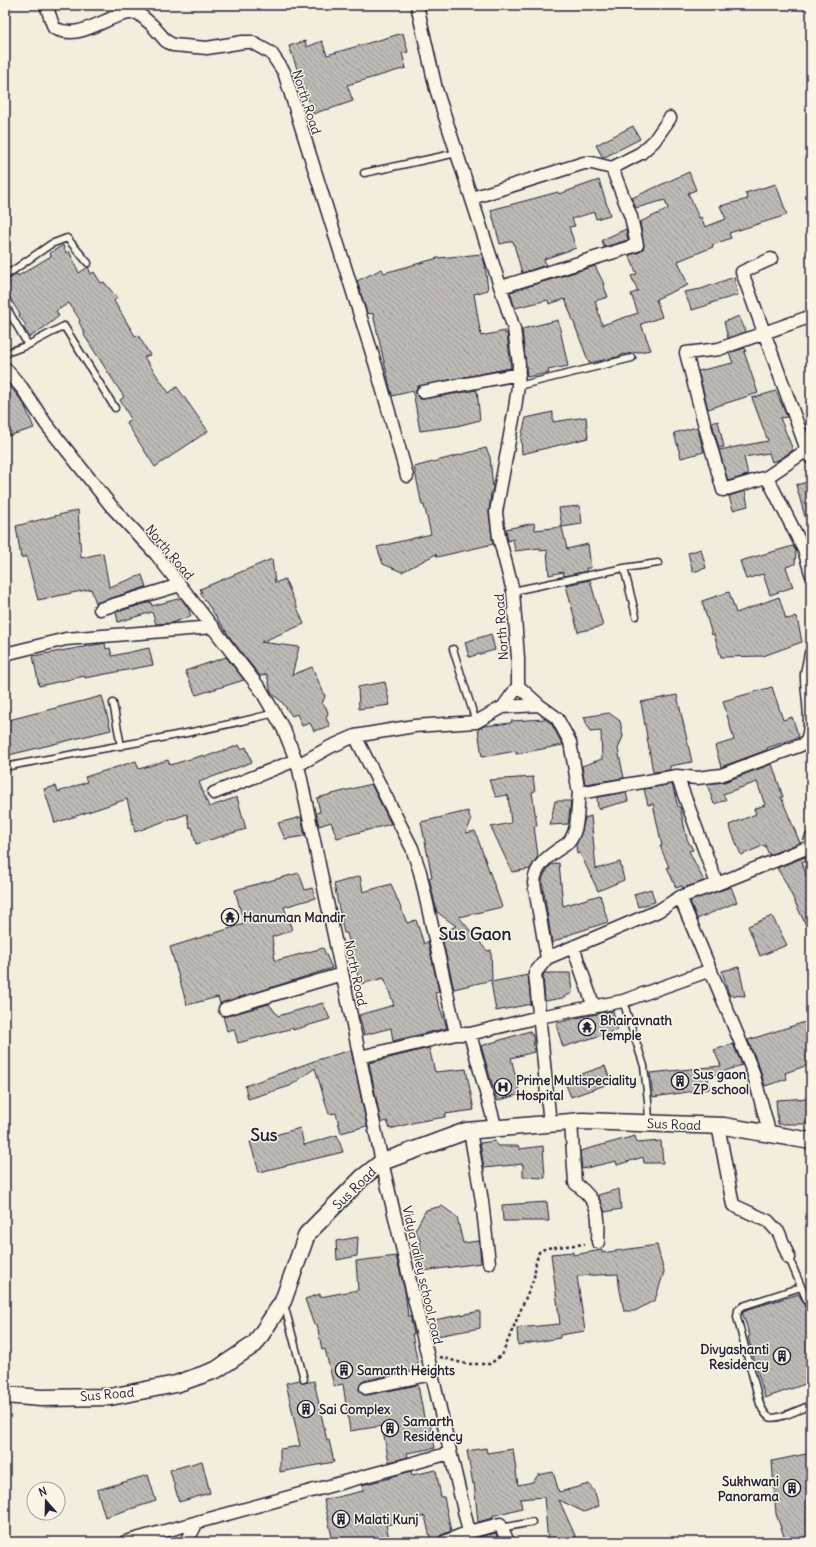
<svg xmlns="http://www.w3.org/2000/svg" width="816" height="1547" viewBox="0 0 816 1547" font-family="Delius,sans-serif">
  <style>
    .building { fill: url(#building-back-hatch); stroke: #22223b }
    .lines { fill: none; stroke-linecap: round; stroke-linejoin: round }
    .service-casing { stroke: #22223b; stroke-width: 9 }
    .minor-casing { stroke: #22223b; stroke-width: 15 }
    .secondary-casing { stroke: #22223b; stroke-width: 19 }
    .path { stroke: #22223b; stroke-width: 2.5; stroke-dasharray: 3 3; stroke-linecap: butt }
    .service { stroke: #fcf5e5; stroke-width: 6 }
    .minor { stroke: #fcf5e5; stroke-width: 12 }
    .secondary { stroke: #fcf5e5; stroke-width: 16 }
    .labels { text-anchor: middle; stroke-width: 3; stroke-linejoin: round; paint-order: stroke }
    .street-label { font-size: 13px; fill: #22223b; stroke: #fcf5e5 }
    .poi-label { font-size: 13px; font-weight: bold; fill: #22223b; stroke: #fcf5e5; text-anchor: start }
    .district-label { font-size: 17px; font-weight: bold; fill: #22223b; stroke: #fcf5e5 }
  </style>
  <defs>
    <pattern id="building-back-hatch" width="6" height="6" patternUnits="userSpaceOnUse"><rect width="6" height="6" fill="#bfbab6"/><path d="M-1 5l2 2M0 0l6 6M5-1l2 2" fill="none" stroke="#9b9795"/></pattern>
  </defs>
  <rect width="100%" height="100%" fill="#f3edde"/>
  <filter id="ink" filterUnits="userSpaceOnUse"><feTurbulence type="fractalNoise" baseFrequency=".025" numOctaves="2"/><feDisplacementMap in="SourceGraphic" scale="8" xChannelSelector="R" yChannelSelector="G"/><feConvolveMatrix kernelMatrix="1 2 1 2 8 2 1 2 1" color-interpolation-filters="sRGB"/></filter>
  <g filter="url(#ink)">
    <path class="building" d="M403,33L408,52L402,53L406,68L347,85L353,101L327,110V109L313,114L289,46L305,41L307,47L322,41L327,55Z
      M633,126L640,139L603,158L596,145Z
      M689,172L696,190L688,193L699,218L701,217L705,227L726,219L720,206L748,199L745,193L776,184L787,215L729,233L731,238L712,245L713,247L678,261L688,285L656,299L662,317L641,324L651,350L621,355L622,356L589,363L565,299L549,304L548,300L515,308L510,292L595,266L604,284H603L608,297L595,301L602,325L638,313L631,294L638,291L631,276L637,274L629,255L640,252L644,247L640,222L668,209L665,200L636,208L632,198Z
      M599,180L610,215L596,219L594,212L572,219L575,226L569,227L576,248L544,259L546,265L522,273L513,241L500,244L491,210L558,192L559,194Z
      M626,229L628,240L604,247L602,240Z
      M63,245L66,253L69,251L79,273L88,267L91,274L94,272L101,283L104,282L117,298L114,301L135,336L138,335L150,355L144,357L169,393L177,387L208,431L155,467L126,422L131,419L120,400L124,397L84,335L85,334L79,322L80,320L69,303L56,311L59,316L49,324L30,337L23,327L26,325L19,316L20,314L12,302L5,287V286L9,283L8,280L17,274L18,276L51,256L50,253Z
      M482,254L485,265L488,290L474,294L481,336L505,331V334L507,333L511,368L418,386L416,390V394L420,399H424L477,390L480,420L457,426L420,431L413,391L392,396L373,314L367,313L357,281L382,269L384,273L438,258Z
      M734,277L738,295L711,303L712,304L692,310L684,292L701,289Z
      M739,316L746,332L728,338L724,322Z
      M558,320L568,366L548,370L549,373L527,377L522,329Z
      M745,348L746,351L744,352L758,393L708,409L698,371L733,363L729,353Z
      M8,383L24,404L34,428L5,437V384Z
      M776,391L787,417L780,418L793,450L778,460L772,462L769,453L744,457L748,475L728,481L719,450L768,441L752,398Z
      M553,412V422L586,417L588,438L522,454L521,438L526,418Z
      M718,421L724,447L719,448L712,423Z
      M697,427L704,452L681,458L674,433Z
      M486,448L490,457L493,489L491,492L489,513L493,544L437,557L436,554L402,572L383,564L377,547L431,534L424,505H422L414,467Z
      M811,481V526L808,527L796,485Z
      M745,491L748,506L733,510L729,496Z
      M580,506L582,524L562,527L559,508Z
      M78,510L81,558L103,553L109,587L142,575L146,587L96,603L91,589L38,600L26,556L21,558L16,526Z
      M534,523L535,530L562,527L567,549L588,544L591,568H586L587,571L564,576L563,572L549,575L547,550L540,551V548L515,551L513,539L508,541L506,529Z
      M793,546L796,551L795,564L786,567L793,587L770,595L763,574L746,579L740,561Z
      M701,549L706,568L693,572L688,553Z
      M272,559L275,583L285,579L304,624L261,642L299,647L292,675L312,667L325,696L322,704L326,707L328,713L326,718L330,726L314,731L310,723L302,726L297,714L292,716L281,701L271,693L267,674L260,676L234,643L200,593L202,592L200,589Z
      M590,580L603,626L578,632L566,585Z
      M729,592L736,613L779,597L786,619L797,617L802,642L763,656L721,657L714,634L712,635L702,601Z
      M181,598L188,608L191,616L172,623L156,624L152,612L118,622L116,612L151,602L152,606Z
      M491,634L495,650L469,657L465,642Z
      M105,643L106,649L110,648L112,656L149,648L153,665L85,678V676L39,686L33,656Z
      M226,657L244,680L196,695L185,671Z
      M385,682L390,705L359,709L358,687Z
      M772,687L783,720L792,717L799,737L767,748V750L721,767L715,746L734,740L723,701Z
      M677,695L692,762L670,766V770L653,772L641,702Z
      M102,696L111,730L5,756V721Z
      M609,713L620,721L623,736L618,749L624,778L585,784L582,766L602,759L601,731L590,732L584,717Z
      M545,719L551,723L563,745L516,754V751L482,757L478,729L484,726L511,723V721Z
      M239,745L241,749L246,747L252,762L199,782L209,807L237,797L246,829L196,844L192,827L190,828L187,814L173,819V818L135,832L127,799L55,823L44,789L56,786L58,792L87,782L85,777L136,761L139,769L168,760L170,765L204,755L205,757L224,750V751Z
      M772,764L783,797H781L800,843L769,855L765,845L741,855L729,825L756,814L754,809L765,805L757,782L723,794L726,800L714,804L707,784L724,782Z
      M533,777L535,791L532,792L537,826H534L538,856L530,869L512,872L491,827L511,823L508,795L496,797L489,780Z
      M371,784L391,824L337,838L331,822L319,826L316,813L320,812L317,798Z
      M672,784L678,807H680L687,839L693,850L689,851L704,881L683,888L682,886L676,888L667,867H669L660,846H662L653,804L648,805L644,789Z
      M626,792L628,801L598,809L597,797Z
      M555,801H571L568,824L550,825Z
      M468,811L471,821L466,833L475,831L502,907L459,917L487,951L491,950L492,980L454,989L441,934L456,926L437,912L429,878L432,877L421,822Z
      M591,816L596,869L620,862L624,880L598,891L580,853L577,854L576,845L582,831L585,818Z
      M301,817L305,836L285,839L278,823Z
      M805,857L807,861L802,862L811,891V936L785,881L777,868Z
      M559,863L563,906L600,895L608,922L571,934L552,943L542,880L544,875L549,867L551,865Z
      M299,873L305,890L312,888L315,898L284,907L292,930L272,937L275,961L323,948L332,968L220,1004L218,997L187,1005L170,947L244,924L235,890Z
      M360,876L363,892L391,884L407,923L416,920L424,944L428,941L439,992L435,993L447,1028L393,1041L391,1028L364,1035L359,1015L394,1005L384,978L360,984L347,933H344L334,884Z
      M731,887L737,902L697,919L690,901Z
      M651,889L655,902L638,907L634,894Z
      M772,916L787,945L760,956L748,926Z
      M739,967L745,996L729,995L722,971Z
      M545,973H570L572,993L562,998L545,1001L543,975Z
      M528,975L531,1004L496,1011L491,982Z
      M323,1003L330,1019L293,1030V1028L238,1043L234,1029L227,1031L223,1016H227L269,1004L278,1016Z
      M613,1011L618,1030L563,1047L557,1028V1023L576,1018Z
      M805,1022L811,1033V1064L785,1073L787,1079L765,1086L760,1069L748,1040Z
      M530,1031L533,1036L534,1052L511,1058L520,1094L497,1101L481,1046Z
      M733,1044L742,1065L708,1077L709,1089L653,1097L650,1073L721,1066L714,1050Z
      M429,1048L435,1072L466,1069L474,1110L445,1114V1117L416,1122L390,1129L387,1121L381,1123L369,1063Z
      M351,1050L367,1126L341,1133L336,1113L329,1114L315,1068L290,1086L248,1099L245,1086L317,1060Z
      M605,1066L611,1083L571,1097L564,1080Z
      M811,1098V1124H778L776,1100Z
      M300,1128L304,1145L337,1135L343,1152L259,1172L250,1142Z
      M635,1136L637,1143L661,1141L663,1163H644L643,1157L617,1165L616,1161L582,1169L580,1151Z
      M495,1141L497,1146H519V1149L543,1146L545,1178L523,1177V1164L484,1168L480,1143Z
      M619,1189L621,1209L605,1212L598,1195Z
      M547,1202L549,1221H503L502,1205Z
      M442,1206L457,1217L463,1243L479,1241L481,1263L423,1271L420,1240L415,1230L426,1210Z
      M358,1237L357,1256L337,1260L336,1241Z
      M657,1245L664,1272L655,1300L635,1311H624L619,1285L618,1274L577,1276L585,1331L560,1335V1338L518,1345L517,1328L560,1324L551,1254L573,1252V1255L602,1250V1253Z
      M396,1256L405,1291L408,1316H410L411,1319L414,1334H412L419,1369L364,1381L361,1383L359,1389L361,1393L367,1395L418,1385L425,1423L430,1422L435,1448L407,1453L408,1457L389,1462L382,1426L350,1431L343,1384L334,1386L325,1349L322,1350L317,1324L314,1325L305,1299L320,1294V1297L358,1290L356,1261Z
      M799,1294L811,1320V1375L808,1376V1383L765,1398L748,1337L750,1336L742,1312L745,1310Z
      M480,1311V1328L437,1336L434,1320Z
      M300,1380L304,1383L314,1381L327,1441L329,1440L334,1462L280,1472V1449L300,1446L286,1383Z
      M486,1448L487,1453L513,1449L518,1485L533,1482L538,1475L553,1472L559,1492L589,1484L595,1493L599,1506L584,1512L559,1500L578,1542H548L544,1497L520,1499L522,1508L492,1516L493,1518L478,1522L474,1483L473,1484L467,1451Z
      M811,1453V1542H786L776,1514L772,1461Z
      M202,1461L210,1493L179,1502L170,1470Z
      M436,1470L441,1497H444L451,1531L441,1535L438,1538L437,1542H431L425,1516L386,1525L390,1542H333L324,1500L363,1491L362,1485L390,1478V1477L411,1471L412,1475Z
      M148,1475L156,1501L105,1517L97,1490Z
      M496,1533L499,1542H480V1537Z"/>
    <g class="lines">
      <defs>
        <path id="service" d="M364,173L457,153
          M5,276L51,244L67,238L88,263
          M5,305L28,345
          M5,355L9,352L28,345L64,326L115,408
          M518,386L632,358
          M624,568L636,616
          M513,591L624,568L658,563
          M453,649L476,722
          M113,703L121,746
          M5,767C95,749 186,736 275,713
          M623,1001L644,1066L648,1101L649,1123
          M789,1258L811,1310
          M801,1287L743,1306L738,1310L737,1317L760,1404C762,1409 764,1414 769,1417C777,1421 802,1408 811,1405
          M284,1304L304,1379
          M502,1528L532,1522"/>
        <path id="minor" d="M46,5L54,28C83,43 110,10 138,13L152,25L166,41L173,45L207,48L243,42H251L271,53L284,72L376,366L407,476
          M612,168L641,153L654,141L670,118
          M472,198L584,163H592L612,168L631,217L637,245L501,287
          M771,259L742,272L807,450L811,447
          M809,317L719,349L686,353L703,419L723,490L767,477L807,450L811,458
          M5,368L22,388L46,424L112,507L156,554L261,690L284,730L298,765L382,1162L469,1532
          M423,392L519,374
          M767,477L804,550L811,573
          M100,609L180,585
          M5,654L66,639L213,627
          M518,686L539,705L557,718L570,742L579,793L677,776L717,884L680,897L753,1072L770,1135
          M503,707L539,705
          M355,736L412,848L420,872L456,1034
          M298,765L330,747L355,736L414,726L476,722L503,707L518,686V658L513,591L499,537L496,512L515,408L518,386L519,364L514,329L436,89L417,5
          M677,776L697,778L721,775L804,744C816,731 806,692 807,674C808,667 810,660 811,653
          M214,793L296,760
          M717,884L809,847L811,839
          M573,947L594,1007
          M547,958L534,883C535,866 548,856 562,847C565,845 569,843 571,839C579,826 577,807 579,793
          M225,1009L342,974
          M470,1034L539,1017L623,1001L711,970
          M360,1057L456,1034H470L496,1129
          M571,1122L575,1183C600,1203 599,1212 598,1242
          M550,1124L535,973L547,958L658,911L680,897
          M718,1125L733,1205L768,1221L779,1233L789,1258
          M470,1131L482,1201L489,1263
          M366,1388L432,1374
          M125,1542L450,1453
          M187,1542L197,1522
          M444,1542L469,1532L500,1524L508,1542"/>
        <path id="secondary" d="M5,1395L41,1398L110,1397L176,1384L216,1370L255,1344L283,1301L307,1234L362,1178L382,1162L466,1131L582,1121L724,1126L811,1141"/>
      </defs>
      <use href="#service" class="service-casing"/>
      <use href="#minor" class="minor-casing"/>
      <use href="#secondary" class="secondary-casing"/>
      <path class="path" d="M440,1357L466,1364H490L502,1355L534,1278L536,1262L539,1252L546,1248L585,1244"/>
      <use href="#service" class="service"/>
      <use href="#minor" class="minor"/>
      <use href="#secondary" class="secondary"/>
    </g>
  </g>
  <defs>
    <symbol id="temple-ring" viewBox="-11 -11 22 22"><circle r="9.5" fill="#fcf5e5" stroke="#22223b" stroke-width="1.5"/><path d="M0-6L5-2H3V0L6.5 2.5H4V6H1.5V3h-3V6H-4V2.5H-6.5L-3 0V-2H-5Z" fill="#22223b"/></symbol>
    <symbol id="building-ring" viewBox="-11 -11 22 22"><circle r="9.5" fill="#fcf5e5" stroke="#22223b" stroke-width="1.5"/><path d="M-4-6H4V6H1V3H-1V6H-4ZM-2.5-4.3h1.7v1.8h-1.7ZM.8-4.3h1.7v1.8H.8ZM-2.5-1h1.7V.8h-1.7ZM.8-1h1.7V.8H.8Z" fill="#22223b"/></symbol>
    <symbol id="hospital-ring" viewBox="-11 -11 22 22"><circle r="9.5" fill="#fcf5e5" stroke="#22223b" stroke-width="1.5"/><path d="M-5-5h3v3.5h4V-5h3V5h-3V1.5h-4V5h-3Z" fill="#22223b"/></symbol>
  </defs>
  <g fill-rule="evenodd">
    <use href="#temple-ring" x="220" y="907" width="20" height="20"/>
    <use href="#temple-ring" x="577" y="1017" width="20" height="20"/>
    <use href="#building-ring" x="670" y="1071" width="20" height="20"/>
    <use href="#hospital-ring" x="493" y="1077" width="20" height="20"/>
    <use href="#building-ring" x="772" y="1346" width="20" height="20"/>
    <use href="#building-ring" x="334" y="1360" width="20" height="20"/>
    <use href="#building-ring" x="296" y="1399" width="20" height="20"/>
    <use href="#building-ring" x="380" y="1418" width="20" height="20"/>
    <use href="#building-ring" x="782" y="1478" width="20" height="20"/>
    <use href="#building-ring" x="331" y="1509" width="20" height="20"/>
  </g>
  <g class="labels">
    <g class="street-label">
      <text transform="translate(307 102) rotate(72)" y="5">North Road</text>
      <text transform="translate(170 552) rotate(50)" y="5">North Road</text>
      <text transform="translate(501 627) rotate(-94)" y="5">North Road</text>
      <text transform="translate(356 973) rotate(78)" y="5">North Road</text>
      <text transform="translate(674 1124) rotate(2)" y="5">Sus Road</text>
      <text transform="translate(354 1188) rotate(-44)" y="5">Sus Road</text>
      <text transform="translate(423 1275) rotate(77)" y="5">Vidya valley school road</text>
      <text transform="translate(107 1394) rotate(-5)" y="5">Sus Road</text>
    </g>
    <g class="poi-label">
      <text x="243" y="922">Hanuman Mandir</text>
      <text x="600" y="1025">Bhairavnath<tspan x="600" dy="15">Temple</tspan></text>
      <text x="693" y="1079">Sus gaon<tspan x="693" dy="15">ZP school</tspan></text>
      <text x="516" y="1085">Prime Multispeciality<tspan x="516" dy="15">Hospital</tspan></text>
      <text x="769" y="1354" text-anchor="end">Divyashanti<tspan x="769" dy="15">Residency</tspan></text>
      <text x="357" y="1375">Samarth Heights</text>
      <text x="319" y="1414">Sai Complex</text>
      <text x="403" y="1426">Samarth<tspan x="403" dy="15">Residency</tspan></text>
      <text x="779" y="1486" text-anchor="end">Sukhwani<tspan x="779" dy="15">Panorama</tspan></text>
      <text x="354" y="1524">Malati Kunj</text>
    </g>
    <g class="district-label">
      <text x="475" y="940">Sus Gaon</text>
      <text x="264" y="1141">Sus</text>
    </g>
  </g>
  <rect width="816" height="1547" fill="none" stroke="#fcf5e5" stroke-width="20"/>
  <rect x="10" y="10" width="796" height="1527" fill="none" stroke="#22223b" stroke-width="1.5" filter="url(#ink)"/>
  <g transform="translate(46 1501) rotate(340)"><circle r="19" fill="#fcf5e5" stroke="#a5a1a1"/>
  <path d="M0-3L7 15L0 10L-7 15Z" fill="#22223b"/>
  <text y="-6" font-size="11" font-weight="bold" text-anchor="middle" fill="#22223b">N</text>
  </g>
</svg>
